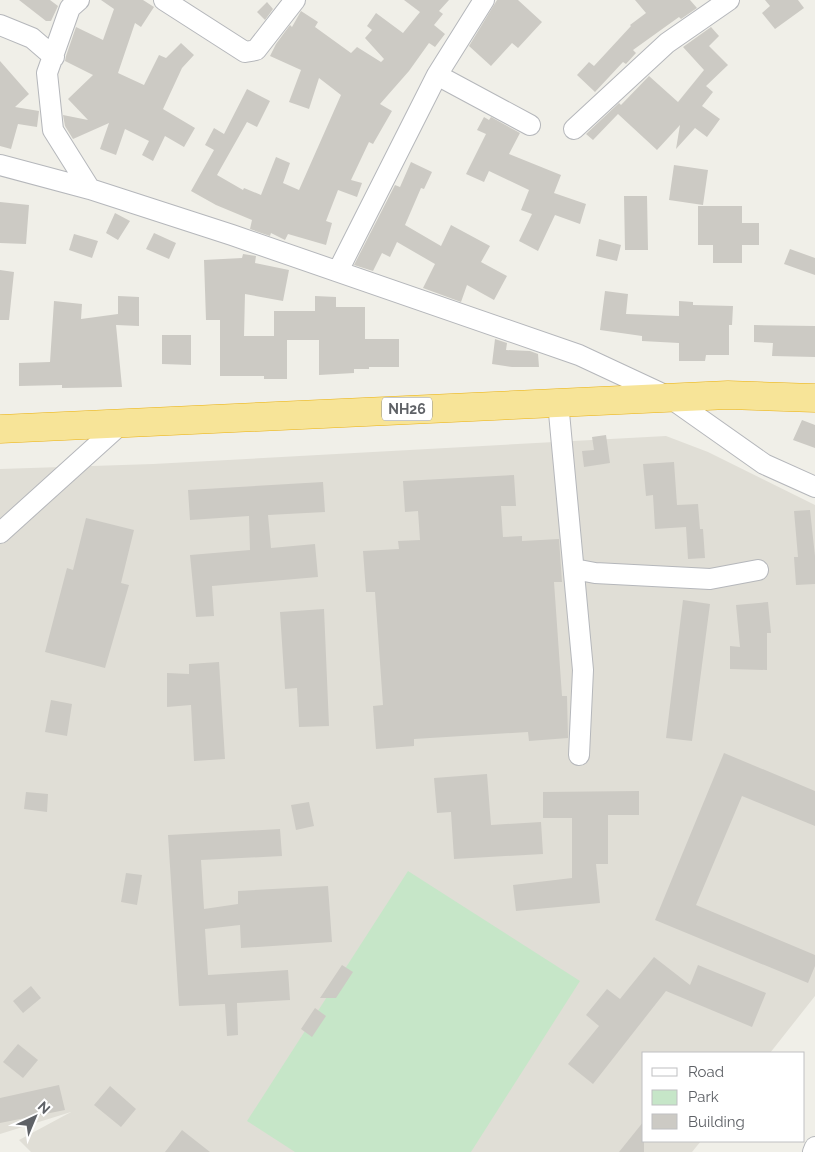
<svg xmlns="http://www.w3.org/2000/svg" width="815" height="1152" viewBox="0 0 815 1152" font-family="Raleway,sans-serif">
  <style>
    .education { fill: #e0ded6 }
    .green { fill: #c6e6c8 }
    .building { fill: #cccac4 }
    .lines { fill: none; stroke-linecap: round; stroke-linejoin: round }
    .minor-casing { stroke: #b5b7bb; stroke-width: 22 }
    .highway-casing { stroke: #ebb10d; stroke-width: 29 }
    .minor { stroke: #fff; stroke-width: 20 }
    .highway { stroke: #f7e498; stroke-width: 28 }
    .labels { text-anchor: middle; stroke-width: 5; stroke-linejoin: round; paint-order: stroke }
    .shield { fill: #fff; stroke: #8f9195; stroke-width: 1 }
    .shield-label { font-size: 14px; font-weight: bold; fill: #5f6267 }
  </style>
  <rect width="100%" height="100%" fill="#f0efe8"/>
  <path class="education" d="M666,436L708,452L815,505V996L770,1053H644V1141H701L692,1152H31L19,1140L71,1112L0,1134V469L153,464Z"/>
  <path class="green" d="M408,871L580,981L471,1152H295L247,1121Z"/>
  <path class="building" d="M19,0H50L58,6L51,21H46Z
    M101,0H143L154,7L141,27L135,23L118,73L144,85L159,55L166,58L181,43L194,55L182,68L163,109L195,128L184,147L165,136L153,161L142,155L149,141L125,129L116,155L100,149L109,123L73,139L65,126L63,115L88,120L68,99L93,75L65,61L66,56L76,27L103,40L114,9Z
    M404,0H449L439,11L443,14L434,25L445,34L435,47L429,43L409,71L380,104L392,111L373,144L369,142L351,180L362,183L357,197L338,190L326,221L332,223L326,245L288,234L285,240L271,233L270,236L250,229L252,220L216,205L191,191L214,150L205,145L214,128L224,134L247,89L270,101L257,127L247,122L217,175L243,190L244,188L261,195L276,157L290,163L283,183L299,190L341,95L319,78L309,109L289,102L301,70L270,56L276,44L290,25L292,27L301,11L318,22L315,27L351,53L357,47L381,62L384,59L365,38L372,30L367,26L376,13L403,33L420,12Z
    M497,0H518L542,22L518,48L512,43L491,66L469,46Z
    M635,0H690L697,8L681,19L679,17L633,50L636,53L626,64L623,62L595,92L577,75L589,62L594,66L631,26L630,25L646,13Z
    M765,0H798L804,8L775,29L762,13L770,6Z
    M267,2L273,9L265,20L257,12Z
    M711,27L719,36L709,46L728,65L706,86L713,92L702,106L720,119L707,137L695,128L676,149L680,125L657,150L618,114L593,140L586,134L619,103L621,105L649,76L678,102L704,70L683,47Z
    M0,61L29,94L15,107L39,111L37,127L18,124L11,149L0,146Z
    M484,117L489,120L491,117L520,133L509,154L561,175L554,193L586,204L580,224L555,215L538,251L519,241L532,214L521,210L529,190L489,171L484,182L466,174L486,134L477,130Z
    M411,162L432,172L424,189L421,188L405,225L441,246L451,225L490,246L481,262L507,276L494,300L467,285L461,302L423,288L435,264L397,242L390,257L382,253L373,271L354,265L395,185L400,187Z
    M674,165L708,170L703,205L669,200Z
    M624,196H647L648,250H625Z
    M0,202L29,205L26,244L0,243Z
    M698,206H742V223H759V245H742V263H713V245H698Z
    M115,213L130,221L118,240L106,233Z
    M154,233L176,243L169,259L146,249Z
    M74,234L98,241L92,258L69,250Z
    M599,239L621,245L617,261L596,256Z
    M790,249L815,258V275L784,264Z
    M243,254L256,256L255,263L289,270L283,301L245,294L244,336H274V311H315V296L336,297V307H365V339H399V367H369V369H354V373L319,375V340H287V379H264V376H220V320H206L204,260L242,258Z
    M0,270L14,272L9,320H0Z
    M605,291L628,294L626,314L679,316V301L693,302V305L733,306L732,325H729V355H706L705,361H679V343L642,341V336L600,330Z
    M118,296L139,297V326L116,325L122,387L62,388V385L19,386V363L50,362L54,301L82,304L81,319L118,314Z
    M754,325L815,326V357L772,356L773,343L754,342Z
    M162,335H191V365L162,364Z
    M495,339L507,343L506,350L530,351L538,354L539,367H512L492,364Z
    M802,420L815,425V448L793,440Z
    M606,435L610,463L584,467L582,451L594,450L592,437Z
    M674,462L677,505L698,504L700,529H703L705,558L688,559L686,527L655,529L653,495L646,496L643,464Z
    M514,475L516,506H501L503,537L522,536V541L559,539L562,582H554L562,696H567L568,738L529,741L528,732L414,739V746L376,749L373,706L383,705L375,592H366L363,551L399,549L398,541L420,540L418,511L405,512L403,481Z
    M323,482L325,512L268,515L271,548L315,544L318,577L212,586L214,616L196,617L190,555L250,550L249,516L190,520L188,490Z
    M810,510L815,556V584L796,585L794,557H798L794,511Z
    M86,518L134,530L121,583L129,585L105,668L45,652L67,568L73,570Z
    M683,600L710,604L692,741L666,738Z
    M768,602L771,633H767V670L730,669V646L740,647L736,605Z
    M324,609L329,726L299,727L297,688L285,689L280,612Z
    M219,662L225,759L194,761L191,705L167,707V673L189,674V664Z
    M51,700L72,704L67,736L45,732Z
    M724,753L815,791V826L742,796L696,905L815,955V966L808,983L655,920Z
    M487,774L491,825L541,822L543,854L454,859L451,812L437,813L434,778Z
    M639,791V815H608V864H596L600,903L516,911L513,885L572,878V818H543V792Z
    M26,792L48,794L47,812L24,809Z
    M309,802L314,826L296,830L291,805Z
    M280,829L282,856L201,860L204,909L238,904V891L328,886L332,942L241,948L240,925L205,929L208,975L288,970L290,1000L237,1003L238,1035L227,1036L225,1004L179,1006L168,835Z
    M126,873L142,875L137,905L121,902Z
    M654,957L690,985L698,965L766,993L752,1027L666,991L593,1084L568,1064L599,1026L586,1015L607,989L620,999Z
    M342,965L353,972L336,998H320Z
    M31,986L41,998L23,1013L13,1001Z
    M315,1008L326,1016L312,1037L301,1029Z
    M18,1044L38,1060L23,1078L3,1062Z
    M59,1085L65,1110L0,1123V1098Z
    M110,1086L136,1109L121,1127L94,1105Z
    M644,1121V1152H619Z
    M182,1130L210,1152H165Z"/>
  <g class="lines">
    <defs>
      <path id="minor" d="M79,0L70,8L47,73L53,130L90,189L232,235L579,355L669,397L764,464L815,487
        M164,0L245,52L256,50L295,0
        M0,25L32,38L54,57
        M437,75L530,125
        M574,129L667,43L729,0
        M0,165L90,189
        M338,271L437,75L484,0
        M558,402L583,670L579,755
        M0,533L123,422
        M574,569L595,573L710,579L758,570
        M813,1152L815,1147"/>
      <path id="highway" d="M0,429L728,395L815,398"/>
    </defs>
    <use href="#minor" class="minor-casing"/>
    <use href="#highway" class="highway-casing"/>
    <use href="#minor" class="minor"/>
    <use href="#highway" class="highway"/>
  </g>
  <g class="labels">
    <rect class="shield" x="382" y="397.5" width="50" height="23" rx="4"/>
    <g class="shield-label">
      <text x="407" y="414">NH26</text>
    </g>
  </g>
  <rect x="642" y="1052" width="162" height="90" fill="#ffffff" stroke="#bfc0c2"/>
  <rect x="652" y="1068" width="25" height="8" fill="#ffffff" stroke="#bfc0c2"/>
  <text x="688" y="1077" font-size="15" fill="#5f6267">Road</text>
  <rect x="652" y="1090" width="25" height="15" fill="#c6e6c8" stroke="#bfc0c2"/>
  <text x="688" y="1102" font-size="15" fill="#5f6267">Park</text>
  <rect x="652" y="1114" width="25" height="15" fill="#cccac4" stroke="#bfc0c2"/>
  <text x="688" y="1127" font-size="15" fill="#5f6267">Building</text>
  <g transform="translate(35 1117) rotate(44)" stroke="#ffffff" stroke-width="4" paint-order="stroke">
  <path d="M0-4L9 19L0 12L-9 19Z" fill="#5f6267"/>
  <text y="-8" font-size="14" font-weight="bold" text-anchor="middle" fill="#5f6267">N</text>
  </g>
</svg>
